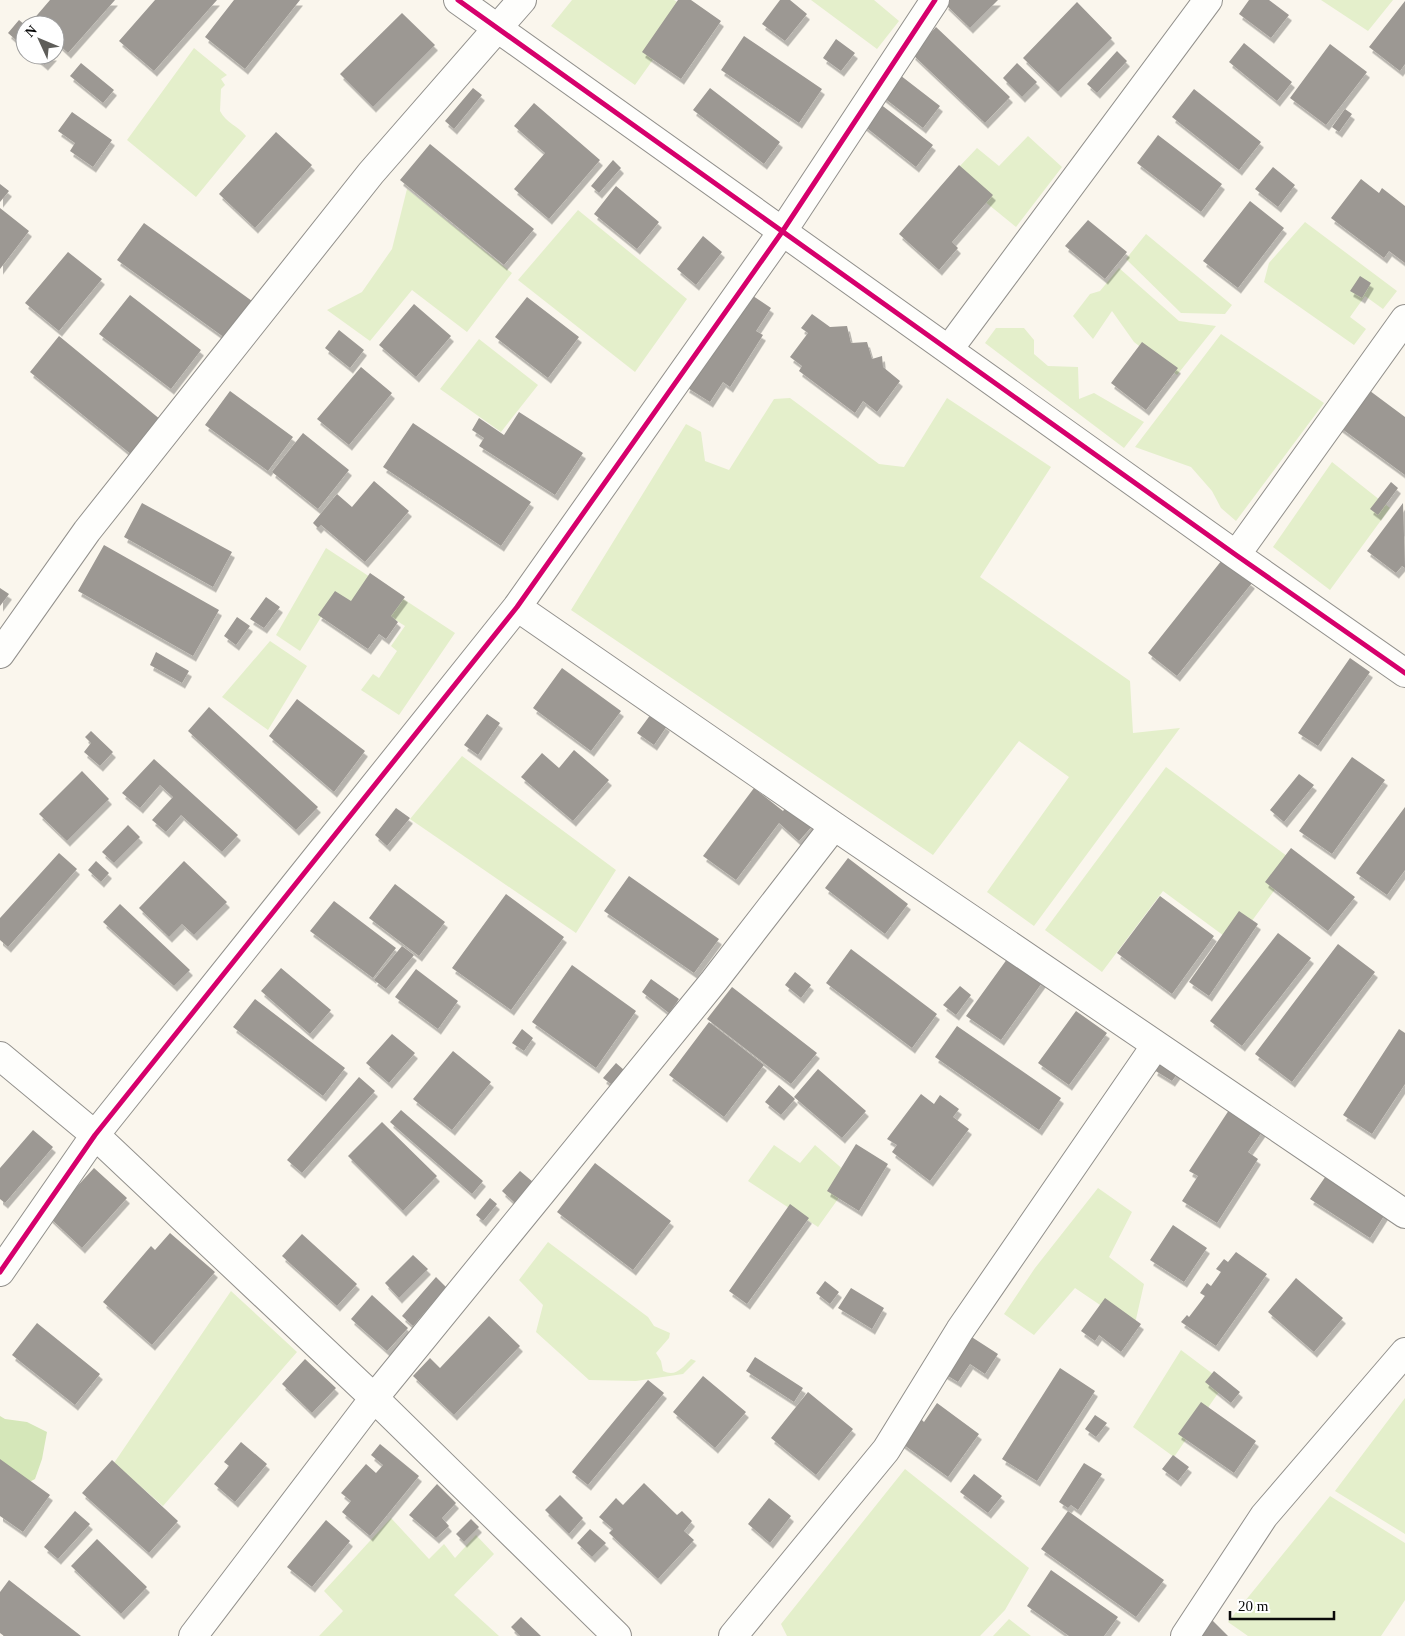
<svg xmlns="http://www.w3.org/2000/svg" width="1405" height="1636" viewBox="0 0 1405 1636" font-family="Georgia,serif">
  <style>
    .green { fill: #e4efcb }
    .forest { fill: #d5e7b9 }
    .building { fill: #9c9893; filter: url(#shadow) }
    .lines { fill: none; stroke-linecap: round; stroke-linejoin: round }
    .minor-casing { stroke: #92908c; stroke-width: 30 }
    .minor { stroke: #fefefc; stroke-width: 28 }
    .cycleway-casing { stroke: #fff; stroke-width: 8 }
    .cycleway { stroke: #d6006c; stroke-width: 5 }
  </style>
  <defs>
    <filter id="shadow"><feDropShadow dx="3" dy="5.5" stdDeviation="0" flood-color="#0004"/></filter>
  </defs>
  <rect width="100%" height="100%" fill="#faf6ed"/>
  <path class="green" d="M572,0H674L689,9L635,85L551,26Z
    M811,0H874L899,21L877,49Z
    M1321,0H1393L1368,31Z
    M194,48L227,75L221,79L225,85L221,89L220,111C226,123 238,126 246,136L196,197L127,140Z
    M1028,136L1062,167L1016,227L967,187L941,186L977,148L999,166Z
    M407,189L512,273L467,332L412,290L370,341L327,310L362,292L392,249Z
    M578,210L687,299L635,372L518,280Z
    M1305,222L1397,291L1383,309L1365,296L1350,317L1366,329L1354,345L1264,282L1269,263Z
    M1146,234L1232,305L1225,314L1181,313L1126,259Z
    M1119,268L1179,321L1216,326L1177,375L1134,342L1112,311L1093,339L1073,316L1090,294L1100,291Z
    M996,328H1024L1034,340V354L1048,366L1078,367L1079,399L1094,393L1144,422L1124,448L985,343Z
    M1221,334L1324,403L1236,521L1221,508L1212,491L1191,467L1135,447Z
    M479,339L538,385L501,432L440,389Z
    M790,398L879,464L904,467L947,398L1051,467L980,577L1130,681L1133,733L1180,728L1034,926L987,892L1069,777L1019,741L933,855L571,610L686,424L701,432L705,461L729,470L774,399Z
    M1332,462L1390,508L1330,590L1273,547Z
    M326,548L455,633L399,715L361,690L373,674L379,678L397,651L391,646L405,626L358,596L340,624L323,614L300,651L276,635Z
    M270,641L307,666L268,730L222,697Z
    M462,756L616,870L576,933L410,819Z
    M1166,767L1295,862L1235,944L1163,891L1102,972L1045,930Z
    M774,1145L800,1163L815,1145L853,1178L818,1227L748,1181Z
    M1098,1188L1132,1212L1109,1257L1144,1284L1134,1328L1075,1288L1034,1335L1004,1314L1035,1268Z
    M548,1242L648,1317L654,1326L670,1333L669,1338L656,1353L661,1361L663,1371C676,1377 682,1368 691,1359L696,1361L683,1374L636,1381L589,1380L536,1332L543,1305L519,1280Z
    M231,1291L297,1352L163,1506L114,1463Z
    M1181,1350L1225,1383L1174,1457L1133,1427Z
    M1405,1398V1534L1335,1491Z
    M905,1469L1029,1568L1005,1610L980,1636H787L781,1624Z
    M1330,1496L1405,1543V1600L1381,1636H1248L1228,1622Z
    M391,1518L429,1559L444,1544L455,1558L476,1535L494,1554L454,1595L499,1636H319L343,1611L324,1591Z
    M1009,1619L1031,1636H993Z"/>
  <path class="forest" d="M0,1416L5,1419L27,1422L47,1432L42,1459L35,1479L22,1486L0,1479Z"/>
  <path class="building" d="M50,0H115L68,53L55,41V25H36L32,21Z
    M155,0H217L154,71L119,41Z
    M234,0H300L245,69L205,37Z
    M678,0H691L721,21L681,79L642,52Z
    M780,0H790L807,14L785,41L762,24Z
    M949,0H998L970,28L945,4Z
    M1249,0H1269L1289,15L1271,38L1239,14Z
    M1405,1V64L1400,71L1369,47Z
    M1077,2L1112,38L1058,92L1023,58Z
    M402,13L435,45L373,107L340,74Z
    M19,20L25,25V48L8,33Z
    M936,27L1010,97L985,123L912,54Z
    M744,36L822,89L799,123L721,70Z
    M836,39L855,53L841,71L823,58Z
    M1244,43L1292,82L1277,101L1229,62Z
    M1330,44L1367,72L1326,125L1290,98Z
    M1117,51L1127,61L1097,93L1087,84Z
    M33,55H54L45,65Z
    M81,63L114,90L103,103L70,76Z
    M1017,63L1037,82L1022,97L1003,78Z
    M896,72L940,106L923,128L879,94Z
    M473,88L482,95L454,129L445,121Z
    M710,88L780,142L764,164L693,110Z
    M1194,89L1261,142L1239,170L1172,117Z
    M875,100L933,145L916,167L858,121Z
    M534,103L600,160L549,219L514,189L545,153L514,126Z
    M1345,109L1352,114L1339,132L1332,127Z
    M72,112L112,140L93,167L70,151L75,143L58,131Z
    M276,132L312,165L255,228L219,194Z
    M1158,135L1222,184L1201,212L1137,163Z
    M430,144L534,229L504,265L400,180Z
    M613,160L621,168L599,193L591,186Z
    M959,165L993,195L952,242L958,248L939,270L899,234Z
    M1273,167L1295,185L1278,207L1255,189Z
    M1361,179L1379,193L1382,188L1405,206V263L1389,251L1384,258L1331,218Z
    M0,184L9,191L0,202Z
    M616,186L659,222L637,249L594,214Z
    M1250,201L1284,228L1238,288L1203,261Z
    M0,208L29,231L0,269Z
    M1088,220L1127,252L1105,279L1065,246Z
    M144,223L252,301L225,338L117,260Z
    M703,236L722,252L696,285L677,269Z
    M68,252L102,279L59,331L25,303Z
    M1360,276L1371,283L1362,298L1350,291Z
    M747,292L771,308L756,331L763,335L730,387L723,382L710,402L686,387Z
    M130,295L201,350L171,389L99,334Z
    M527,297L579,337L548,378L495,337Z
    M414,304L451,336L416,377L379,345Z
    M812,314L830,327L847,326L851,343L867,342L872,359L882,356L883,367L900,381L877,412L863,401L855,413L799,371L802,366L790,357L808,333L801,328Z
    M339,330L364,350L350,368L325,348Z
    M59,336L161,420L132,455L30,372Z
    M1142,342L1178,368L1146,410L1111,383Z
    M361,367L392,393L349,445L317,419Z
    M1362,385L1405,417V475L1334,423Z
    M230,391L293,437L268,471L205,425Z
    M519,412L583,453L555,495L479,446L484,438L472,430L479,418L504,435Z
    M413,423L531,502L501,546L383,467Z
    M303,433L349,470L318,509L272,472Z
    M374,481L409,511L365,562L321,525L318,528L313,523L337,494L352,507Z
    M1391,482L1398,488L1378,515L1370,509Z
    M142,503L232,552L213,587L124,537Z
    M1403,503L1405,568L1402,566L1396,573L1367,551Z
    M104,545L219,610L193,656L78,591Z
    M1222,560L1252,583L1177,676L1148,653Z
    M370,573L405,597L391,616L398,622L386,639L379,634L368,649L318,615L335,591L351,601Z
    M0,588L9,594L0,606Z
    M266,597L280,607L264,628L250,619Z
    M237,617L250,626L236,645L224,636Z
    M156,652L189,671L182,683L150,665Z
    M1350,658L1370,672L1318,746L1298,733Z
    M562,668L621,711L591,751L533,708Z
    M297,699L365,751L334,792L269,736Z
    M209,707L318,807L296,830L188,731Z
    M487,714L500,723L478,755L464,745Z
    M651,714L667,726L654,745L637,733Z
    M91,731L113,752L100,766L84,752L91,743L85,737Z
    M574,750L609,780L573,821L521,777L542,753L559,768Z
    M1352,757L1385,780L1332,854L1299,831Z
    M154,759L238,835L222,852L181,815L166,832L152,820L173,797L160,785L140,808L122,793Z
    M82,771L109,799L67,841L39,814Z
    M1299,774L1314,785L1284,822L1270,810Z
    M754,788L783,811L790,802L814,824L799,841L779,823L736,880L703,856Z
    M1405,807V870L1387,895L1356,873Z
    M396,808L410,818L387,846L375,835Z
    M128,825L140,837L114,863L102,852Z
    M1291,848L1355,897L1328,931L1265,882Z
    M59,853L77,869L8,947L0,940V918Z
    M848,858L908,904L885,934L825,888Z
    M96,861L109,873L101,882L88,870Z
    M184,861L227,902L194,935L182,924L169,937L139,908Z
    M629,876L719,939L694,973L604,911Z
    M395,884L445,922L419,956L369,918Z
    M506,894L564,937L511,1010L452,968Z
    M1160,896L1214,936L1172,994L1117,953Z
    M334,901L396,948L373,978L310,931Z
    M120,904L190,970L174,986L103,922Z
    M1239,911L1258,924L1209,996L1189,982Z
    M1278,933L1311,958L1242,1046L1210,1021Z
    M1338,944L1375,972L1292,1082L1255,1054Z
    M402,946L414,955L386,989L374,980Z
    M851,949L937,1014L912,1048L826,983Z
    M1010,955L1044,980L1001,1040L966,1016Z
    M572,965L636,1011L596,1068L532,1022Z
    M281,968L331,1010L310,1034L261,991Z
    M416,969L458,1001L438,1029L395,997Z
    M795,972L811,985L801,998L785,985Z
    M651,979L679,999L669,1013L642,992Z
    M960,986L971,995L956,1015L943,1005Z
    M732,987L817,1053L791,1084L707,1019Z
    M255,999L345,1068L323,1096L233,1027Z
    M1076,1011L1107,1033L1069,1085L1038,1063Z
    M709,1022L764,1065L724,1117L669,1075Z
    M957,1026L1061,1098L1039,1130L935,1057Z
    M522,1029L533,1038L524,1051L512,1043Z
    M1399,1029L1405,1033V1084L1372,1134L1343,1115Z
    M392,1034L415,1053L389,1083L366,1063Z
    M453,1051L491,1082L452,1130L413,1099Z
    M1162,1057L1180,1070L1172,1081L1154,1070Z
    M616,1063L624,1070L611,1084L603,1078Z
    M818,1069L866,1111L842,1138L794,1097Z
    M359,1077L375,1091L302,1173L287,1160Z
    M779,1085L795,1099L781,1115L765,1102Z
    M921,1094L934,1104L940,1095L959,1109L953,1117L969,1129L930,1181L892,1152L897,1145L887,1139Z
    M1231,1107L1264,1129L1248,1152L1258,1159L1217,1223L1182,1201L1198,1176L1189,1171Z
    M401,1110L483,1181L472,1194L390,1122Z
    M382,1122L437,1176L403,1211L348,1156Z
    M33,1130L53,1147L5,1203L0,1199V1168Z
    M856,1144L888,1164L859,1211L827,1191Z
    M595,1163L671,1221L633,1270L557,1212Z
    M94,1168L127,1198L82,1248L49,1217Z
    M1330,1170L1389,1208L1370,1238L1310,1199Z
    M520,1171L533,1182L515,1203L502,1191Z
    M490,1198L497,1204L483,1221L476,1215Z
    M790,1204L809,1218L747,1304L729,1291Z
    M1173,1225L1207,1248L1184,1282L1150,1260Z
    M170,1233L215,1272L152,1345L103,1302L151,1246L155,1250Z
    M302,1234L357,1284L337,1306L282,1256Z
    M1236,1252L1267,1274L1216,1346L1181,1322L1187,1315L1189,1317L1205,1296L1200,1293L1207,1283L1211,1286L1221,1272L1216,1269L1224,1259L1228,1262Z
    M413,1255L428,1269L399,1298L385,1283Z
    M436,1277L446,1287L413,1326L402,1316Z
    M1296,1278L1343,1318L1314,1352L1268,1312Z
    M825,1281L839,1292L830,1304L816,1293Z
    M851,1288L884,1308L872,1329L838,1308Z
    M372,1295L408,1328L387,1351L351,1319Z
    M1105,1298L1141,1324L1121,1352L1099,1335L1095,1341L1081,1331Z
    M489,1316L520,1346L454,1415L413,1376L430,1358L440,1368Z
    M37,1323L100,1374L75,1405L12,1355Z
    M967,1334L998,1354L985,1374L970,1364L958,1382L943,1373Z
    M755,1357L803,1388L794,1402L746,1371Z
    M305,1359L336,1388L312,1413L282,1384Z
    M1060,1368L1095,1391L1037,1481L1002,1459Z
    M1214,1371L1240,1392L1231,1403L1205,1382Z
    M703,1376L746,1412L715,1448L673,1412Z
    M648,1380L664,1393L588,1485L572,1472Z
    M808,1392L853,1429L816,1475L771,1438Z
    M1201,1402L1256,1441L1234,1473L1178,1434Z
    M937,1403L979,1434L948,1477L900,1442L919,1417L924,1422Z
    M1095,1415L1107,1423L1096,1437L1085,1429Z
    M241,1442L267,1464L235,1502L214,1484L229,1466L224,1462Z
    M380,1444L419,1476L370,1536L342,1512L351,1501L341,1493L366,1464L376,1473L383,1465L371,1455Z
    M1173,1455L1189,1467L1178,1481L1162,1469Z
    M0,1459L50,1495L23,1532L0,1516Z
    M112,1460L178,1521L149,1553L82,1493Z
    M1084,1463L1102,1474L1078,1510L1071,1505L1068,1508L1059,1502Z
    M974,1474L1002,1496L988,1513L960,1492Z
    M644,1483L677,1515L682,1511L692,1521L684,1531L694,1540L658,1579L609,1533L613,1529L599,1517L616,1498L623,1505Z
    M437,1484L456,1503L442,1518L449,1526L436,1538L409,1515Z
    M560,1495L583,1518L569,1534L545,1510Z
    M769,1498L791,1516L770,1543L748,1524Z
    M75,1511L90,1524L58,1559L44,1547Z
    M1068,1511L1164,1580L1136,1617L1041,1549Z
    M471,1519L479,1527L464,1542L456,1534Z
    M326,1520L350,1541L312,1587L287,1567Z
    M590,1529L606,1543L592,1557L577,1543Z
    M97,1539L147,1587L121,1614L71,1566Z
    M1051,1570L1118,1617L1104,1636H1069L1027,1606Z
    M9,1580L81,1636H4L0,1633V1592Z
    M521,1617L541,1636H520L511,1627Z
    M1210,1618L1228,1636H1193Z"/>
  <g class="lines">
    <defs>
      <path id="minor" d="M458,0L1236,555L1405,673
        M949,349L1208,0
        M1236,555L1405,319
        M517,607L834,826L1405,1214
        M0,654L87,531L371,173L522,0
        M0,1056L95,1135L374,1398L617,1636
        M0,1272L95,1135L517,607L782,232L935,0
        M193,1636L374,1398L714,981L834,826
        M733,1636L886,1450L960,1330L1156,1045
        M1185,1636L1264,1516L1405,1352"/>
    </defs>
    <use href="#minor" class="minor-casing"/>
    <use href="#minor" class="minor"/>
    <defs>
      <path id="cycleway" d="M458,0L1236,555L1405,673
        M0,1272L95,1135L517,607L782,232L935,0"/>
    </defs>
    <use href="#cycleway" class="cycleway-casing"/>
    <use href="#cycleway" class="cycleway"/>
  </g>
  <g transform="translate(40 40) rotate(314)"><circle r="24" fill="#ffffff" stroke="#9d9d9d"/>
  <path d="M0-4L9 19L0 12L-9 19Z" fill="#5e5d59"/>
  <text y="-8" font-size="14" font-weight="bold" text-anchor="middle" fill="#0a0a0a">N</text>
  </g>
  <path d="M1230 1611v8h104v-8" fill="none" stroke="#0a0a0a" stroke-width="2.5"/>
  <text x="1238" y="1611" font-size="15" fill="#0a0a0a" stroke="#ffffff" stroke-width="4" paint-order="stroke">20 m</text>
</svg>
